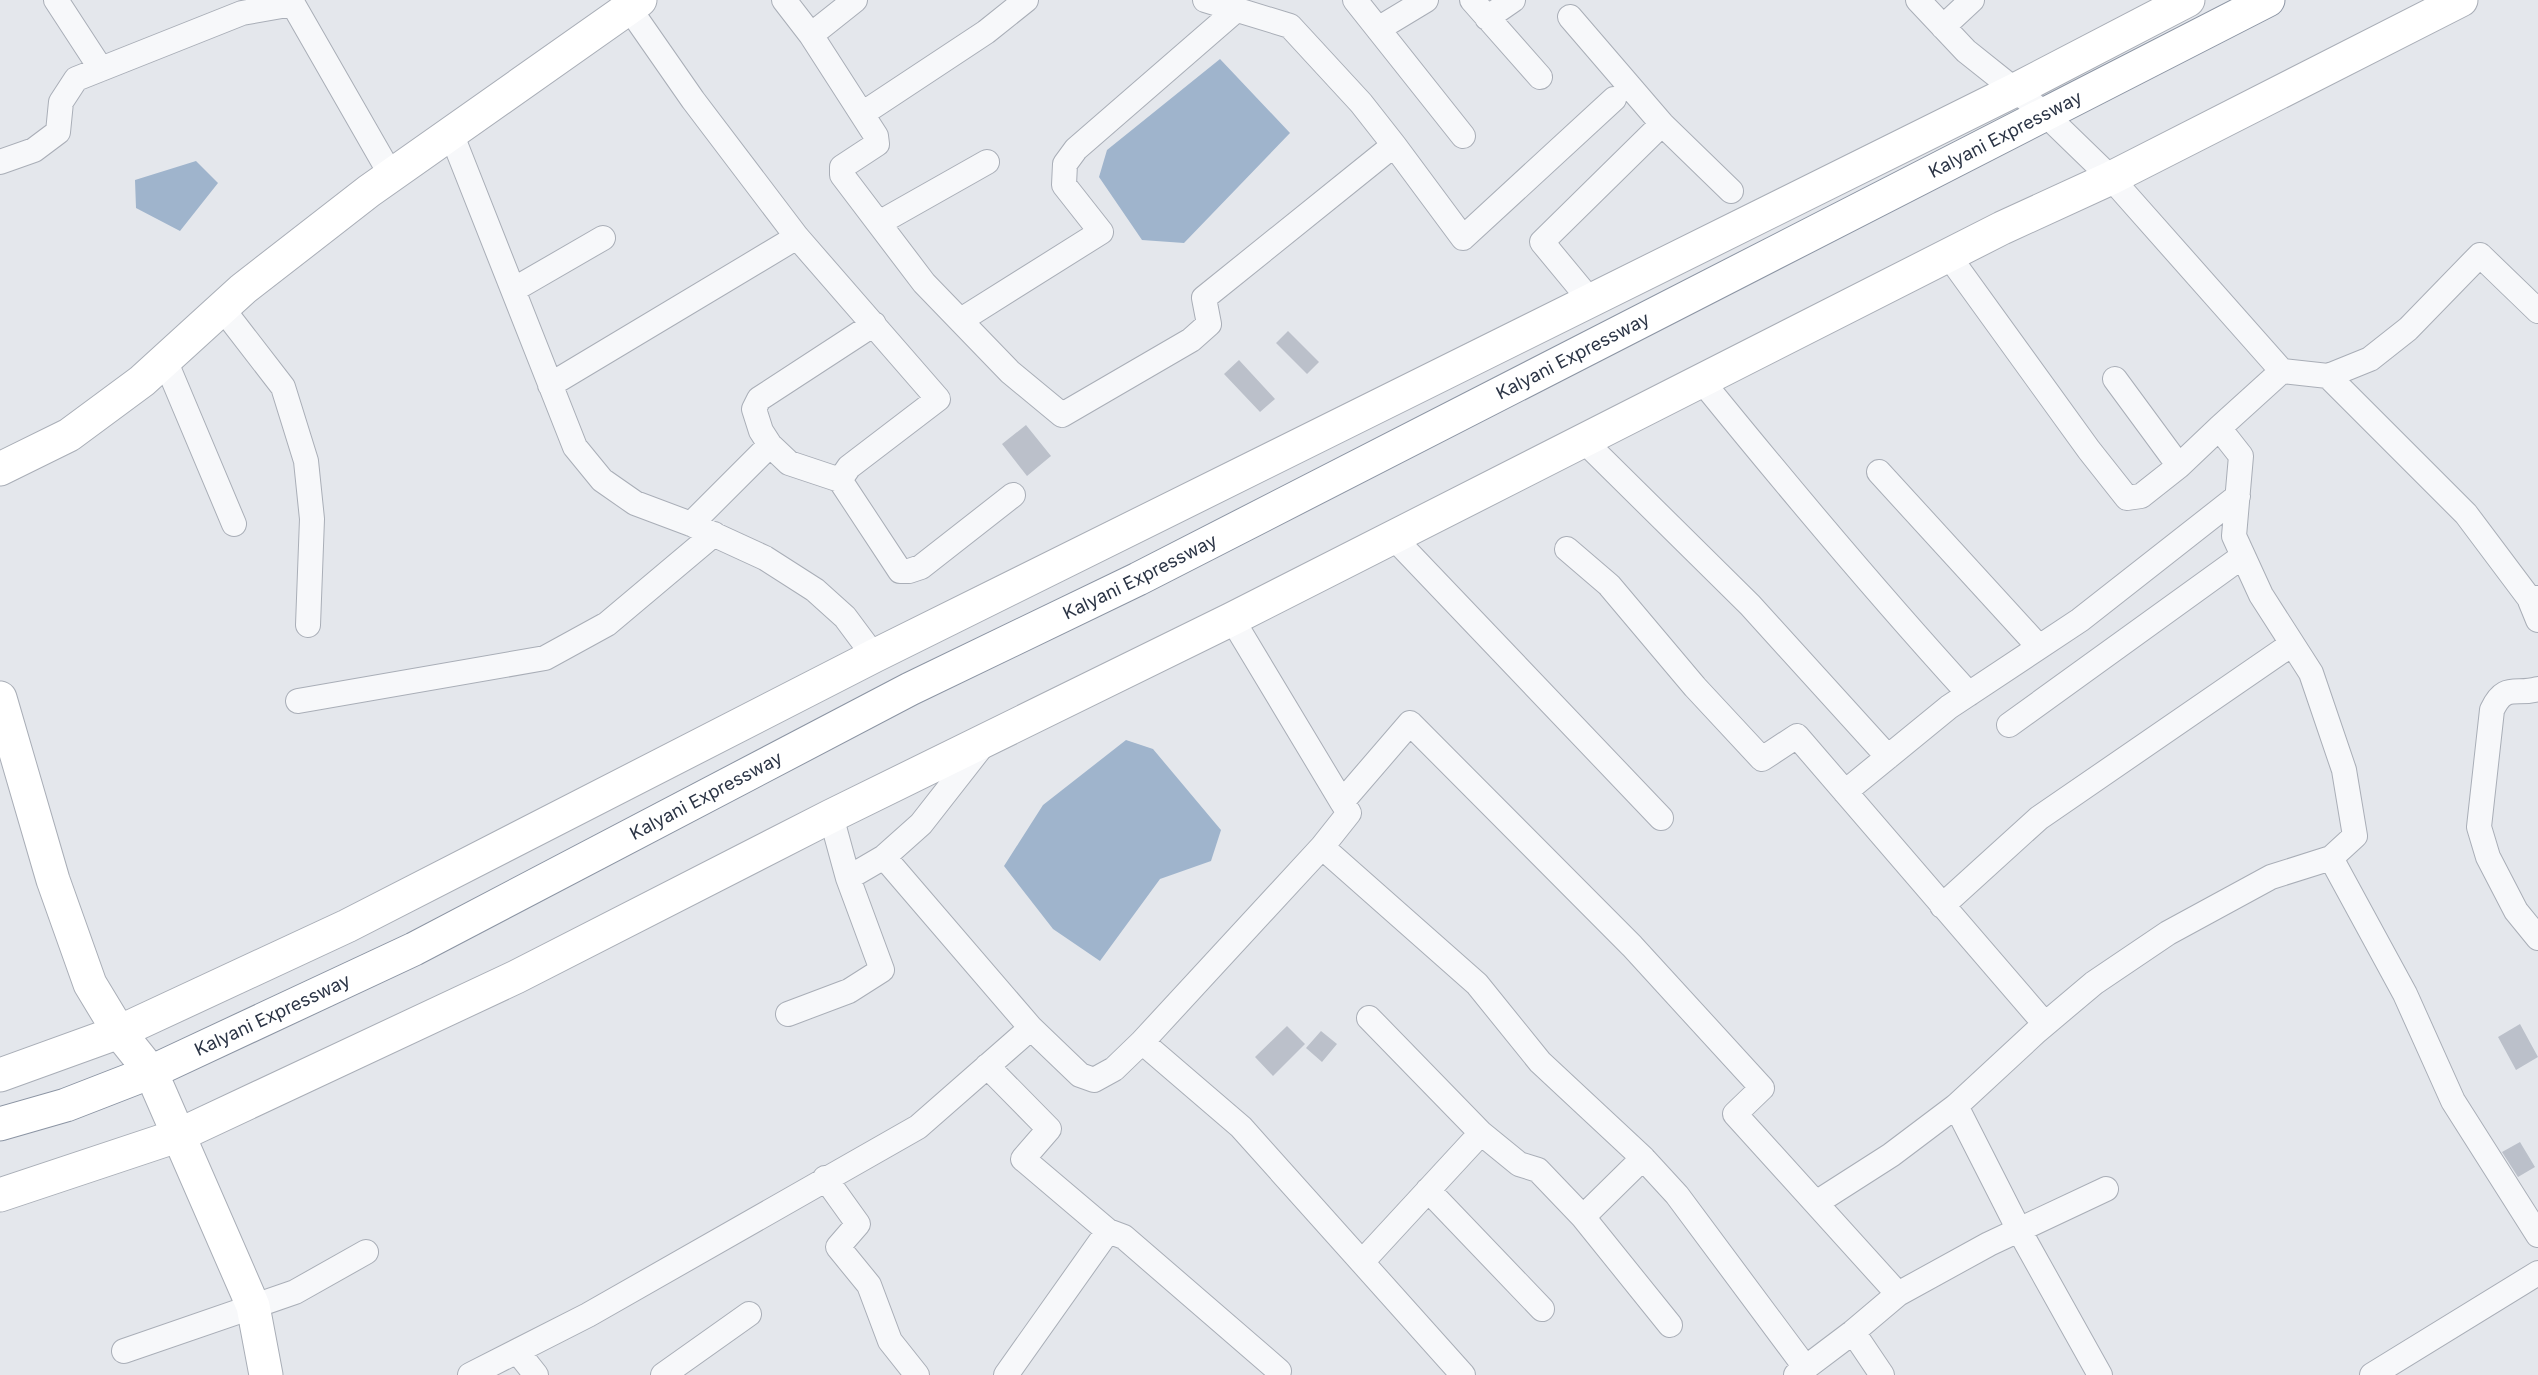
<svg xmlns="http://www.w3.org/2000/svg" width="2538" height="1375" viewBox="0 0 2538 1375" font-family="Inter,sans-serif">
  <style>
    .water { fill: #9fb4cc }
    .building { fill: #bbc0ca }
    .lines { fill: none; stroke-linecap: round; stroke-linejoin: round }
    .street-casing { stroke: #a9aeb7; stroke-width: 26 }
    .secondary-casing { stroke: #a9aeb7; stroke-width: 35 }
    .highway-casing { stroke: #8b94a3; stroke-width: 35 }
    .street { stroke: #f7f8fa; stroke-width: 24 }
    .secondary { stroke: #fff; stroke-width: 33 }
    .highway { stroke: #fff; stroke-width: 33 }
    .labels { text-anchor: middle; stroke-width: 5; stroke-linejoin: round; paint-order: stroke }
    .street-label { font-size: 18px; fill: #2b3445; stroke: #f4f6f9 }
  </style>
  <rect width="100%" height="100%" fill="#e4e7ec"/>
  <path class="water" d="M1220,59L1290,133L1184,243L1142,240L1099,177L1107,150Z
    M196,161L218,183L180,231L136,208L135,180Z
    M1126,740L1153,749L1221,830L1211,861L1160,879L1100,961L1053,929L1004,866L1043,805Z"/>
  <path class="building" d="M1288,331L1319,362L1307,374L1276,343Z
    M1239,360L1275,399L1260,412L1224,374Z
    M1026,425L1051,456L1027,476L1002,444Z
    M2520,1024L2538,1057L2516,1070L2498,1037Z
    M1287,1026L1305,1044L1273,1076L1255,1057Z
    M1321,1031L1337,1044L1322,1062L1306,1048Z
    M2520,1142L2535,1167L2518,1177L2502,1152Z"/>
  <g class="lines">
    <defs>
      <path id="street" d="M56,0L101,69
        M784,0L811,35L876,136L877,144L842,167V175L924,283L1010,372L1062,415L1191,340L1209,324L1204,298L1394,145L1361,103L1290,26L1205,0
        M1355,0L1463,136
        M1472,0L1540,77
        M1918,0L1966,51L2045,114L2111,178L2282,371
        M629,8L693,100L797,237L938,399L849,467L840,480L789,463L770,445L691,524
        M1570,17L1662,124L1731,191
        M1487,18L1513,0
        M1943,27L1972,0
        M1378,29L1426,0
        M811,35L855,0
        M862,114L986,32L1026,0
        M451,133L575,447L602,480L635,503L691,524L765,558L815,590L845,617L874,656
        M1394,145L1463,238L1614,99
        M0,162L34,150L58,132L61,102L76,79L242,13L293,4L391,175
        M879,223L987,162
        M1948,255L2089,450L2127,498L2141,496L2179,466L2219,428
        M513,290L603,238
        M1590,300L1542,242L1662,124
        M222,308L283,387L306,461L312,519L308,625
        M961,320L1101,232L1064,185L1065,164L1076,149L1235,11
        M165,360L234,524
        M2328,376L2370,359L2408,329L2480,255L2538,311
        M2115,379L2179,466
        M1701,380C1788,487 1876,592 1969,694
        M550,385L797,237
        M1584,441L1750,605L1888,757
        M770,445L761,431L754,409L759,399L874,324
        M1879,472L2039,647
        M840,480L900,571H909L921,567L1013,495
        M1393,537L1661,818
        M1567,549L1609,585L1695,687L1762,759L1797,736L2045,1024
        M2529,598L2538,620
        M1232,619L1342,802L1410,723L1632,946L1762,1088L1735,1114L1898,1294L1853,1332L1882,1375
        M2538,689C2516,696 2505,682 2492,710L2479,827L2488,857L2516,911L2538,938
        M298,701L545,658L607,624L714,534
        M2009,725L2243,556
        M1845,792L1949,707L2080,620L2238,496
        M1342,802L1349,813L1322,847L1477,984L1540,1062L1643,1158
        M884,857L1031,1028
        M2331,858L2405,994L2453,1101L2538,1235
        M848,878L884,857L921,824L982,746
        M1942,906L2039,818L2292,644
        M788,1014L849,991L882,970L848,878L831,816
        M1142,1042L1322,847
        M987,1066L1049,1129L1023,1159L1108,1231L1124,1237L1279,1371
        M1956,1106L2019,1230L2100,1375
        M1481,1133L1519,1164L1538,1170L1583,1217L1670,1325
        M825,1178L858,1224L838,1247L869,1285L890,1341L917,1375
        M1428,1190L1542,1309
        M1816,1203L1891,1155L1956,1106L2037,1031L2094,983L2168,933L2271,877L2331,858L2355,836L2344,770L2311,673L2261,595L2234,536L2241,456L2219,428L2282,371L2328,376L2466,514L2529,598H2538
        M1583,1217L1643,1158L1677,1195L1805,1367
        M1362,1262L1481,1133L1369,1018
        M1898,1294L1989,1244L2106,1189
        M124,1351L295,1292L366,1252
        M517,1351L536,1375
        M470,1375L588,1315L918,1127L1031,1028L1080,1075L1094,1080L1114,1069L1142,1042L1241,1127L1463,1375
        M663,1375L749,1314
        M1006,1375L1108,1231
        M1796,1375L1853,1332
        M2372,1375L2538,1273"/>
      <path id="secondary" d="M0,469L69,435L142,381L243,289L369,191L640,0
        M0,698L53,880L90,984L119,1032L151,1072L253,1306L266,1375
        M0,1075L119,1032L347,926L874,656L2015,90L2188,0
        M0,1195L177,1136L516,977L831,816L1232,619L2002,228L2111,178L2461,0"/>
      <g id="highway">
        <path id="s1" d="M0,1124L66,1105L151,1072L414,949L910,689L1138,579L2268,0"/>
      </g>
    </defs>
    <use href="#street" class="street-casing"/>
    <use href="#secondary" class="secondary-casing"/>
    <use href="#highway" class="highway-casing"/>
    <use href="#street" class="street"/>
    <use href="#secondary" class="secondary"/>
    <use href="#highway" class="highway"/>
  </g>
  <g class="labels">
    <g class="street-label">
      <text dy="6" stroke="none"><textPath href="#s1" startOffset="2238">Kalyani Expressway</textPath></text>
      <text dy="6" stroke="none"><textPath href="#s1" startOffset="1752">Kalyani Expressway</textPath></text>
      <text dy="6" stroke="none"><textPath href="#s1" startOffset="1266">Kalyani Expressway</textPath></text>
      <text dy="6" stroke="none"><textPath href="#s1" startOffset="780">Kalyani Expressway</textPath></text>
      <text dy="6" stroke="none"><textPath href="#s1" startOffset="294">Kalyani Expressway</textPath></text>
    </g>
  </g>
</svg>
